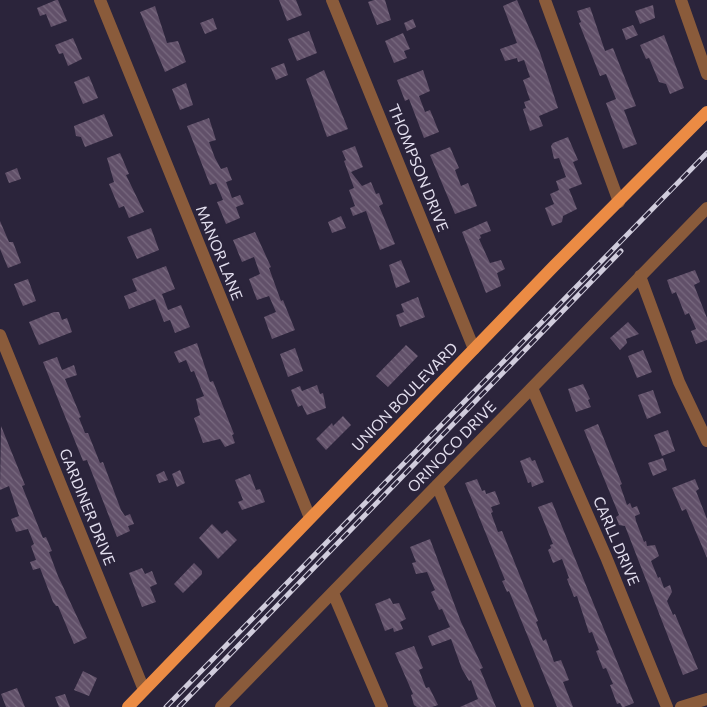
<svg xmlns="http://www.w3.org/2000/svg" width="707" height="707" viewBox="0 0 707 707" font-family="Commissioner,sans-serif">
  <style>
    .building { fill: url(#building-back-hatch) }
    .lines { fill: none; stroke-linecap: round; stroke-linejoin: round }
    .minor { stroke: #8a5b3b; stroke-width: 12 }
    .major { stroke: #eb8b44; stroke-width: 12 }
    .rail-casing { stroke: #d0ccdc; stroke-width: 5 }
    .rail { stroke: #2b243b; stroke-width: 3; stroke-dasharray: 9; stroke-linecap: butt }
    .labels { text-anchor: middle; stroke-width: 4.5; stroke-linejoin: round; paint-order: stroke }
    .street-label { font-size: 15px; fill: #e3dfef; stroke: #2b243b }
  </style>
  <defs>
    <pattern id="building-back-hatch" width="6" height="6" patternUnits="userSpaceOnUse" patternTransform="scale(1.25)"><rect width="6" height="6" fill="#615069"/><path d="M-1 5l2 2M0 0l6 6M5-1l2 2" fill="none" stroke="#78697f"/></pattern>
  </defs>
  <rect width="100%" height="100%" fill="#2b243b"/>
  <path class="building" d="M56,0H58L67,21L51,27L46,14L40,16L37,8Z
    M279,0H296L302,15L287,21Z
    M374,0H385L391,20L377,25L368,2Z
    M517,0L540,53L558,108L539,116L543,126L530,131L523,109L526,108L524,102L530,100L523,80L530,77L524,60L518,62L517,58L505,61L500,49L517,43L503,6Z
    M653,5L655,18L640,24L635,11Z
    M155,6L167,43L178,41L186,62L165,72L140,12Z
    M590,7L605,51L613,48L636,106L624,110L637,144L623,149L606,103L616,99L606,74L600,76L579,23L581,22L577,11Z
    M213,18L217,29L205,34L200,23Z
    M413,19L416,27L407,31L404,23Z
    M633,25L638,35L626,40L622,29Z
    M309,31L317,53L297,61L288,39Z
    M403,33L410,49L404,51L407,58L394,63L385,41Z
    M664,35L684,88L670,94L666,84L659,82L649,58L646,59L640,45Z
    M73,38L82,59L68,66L63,53L59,54L55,45Z
    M284,63L288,75L276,80L271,68Z
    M324,70L348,129L327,137L306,79Z
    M423,70L430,91L419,96L425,112L430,110L439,132L424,138L409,99L405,101L397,80Z
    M89,76L98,98L83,104L74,82Z
    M186,83L193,105L180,110L172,89Z
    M104,114L113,136L85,147L81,137L76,136L74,126Z
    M209,118L216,140L209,142L215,158L221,169L227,167L232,180L226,182L232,198L240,195L244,204L236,207L240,218L226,224L217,202L223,200L216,183L210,185L187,126Z
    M568,137L578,160L573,162L582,184L569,189L577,209L563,216L562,222L552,226L545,208L554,204L550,194L559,190L556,181L566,177L559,158L554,159L551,146L553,143Z
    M355,146L363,167L351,172L362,186L371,182L376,194L379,193L383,204L379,206L395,244L380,250L366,211L353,216L350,208L355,206L349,190L354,188L344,161L346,160L342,151Z
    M450,147L459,168L455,170L461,186L468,183L477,206L455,214L430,155Z
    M120,153L129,174L126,175L144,212L129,218L124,206L119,208L109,184L114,182L107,158Z
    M17,168L21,179L9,183L5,173Z
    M341,216L346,228L332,233L328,222Z
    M0,221L9,242H13L21,263L8,268L0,249Z
    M487,221L491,231L480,235L481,238L479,239L490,263L501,260L505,269L497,273L501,286L486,293L462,232Z
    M151,228L159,250L137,259L127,237Z
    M255,232L271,267L269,268L281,301L283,300L295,330L272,339L264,317L276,312L269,296L257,300L249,279L260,274L254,257L242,262L233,240Z
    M401,260L410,282L396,288L389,265Z
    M166,266L175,289L162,294L168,310L181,305L190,327L175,333L170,320L164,322L155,299L129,309L124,296L137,291L132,279Z
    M695,270L700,282L694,285L707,318V340L696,344L691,331L696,329L689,313L685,315L676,292L672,294L667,280Z
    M28,279L36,301L23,306L14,284Z
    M418,297L425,317L400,327L396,315L404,312L401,304Z
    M54,312H59L62,320L67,318L72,332L39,345L29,322Z
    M628,322L639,334L626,339L627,343L620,350L610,338Z
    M197,343L210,382L213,381L234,434L232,435L235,443L225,447L220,439L203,443L194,418L200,415L196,399L204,396L194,371L191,372L186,360L179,363L174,352Z
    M406,345L418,356L388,387L376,376Z
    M295,348L303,371L288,377L280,354Z
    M643,350L652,372L637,378L628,356Z
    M57,357L62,370L74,365L77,375L65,379L81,417L79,418L85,433H88L100,463L103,462L121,510L125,516L130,514L134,524L128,526L130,531L117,537L87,460L83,461L43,362Z
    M583,384L590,399L588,400L591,407L576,412L568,389Z
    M317,385L320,394L323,393L326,408L307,415L302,405L298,407L291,390L300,386L302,391Z
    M653,390L661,413L647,419L638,395Z
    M343,416L351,425L326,450L316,439L332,423L333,426Z
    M598,424L622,484L620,485L627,505L630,503L632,508L637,506L640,514L635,516L636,521L644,542L646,541L647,546L655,545L659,556L651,561L658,578L660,577L664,588L670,585L672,592L667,601L673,615L675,614L698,669L683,675L625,526L619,525L616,517L619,515L584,430Z
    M1,426L25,485L22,486L43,538L46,537L52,551L49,552L58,576L87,638L74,644L58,606H56L53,602L40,568L33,570L30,562L36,560L31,546L34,544L28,529L16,532L11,519L19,516L9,486L0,490Z
    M668,430L675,451L662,456L654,435Z
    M530,457L532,461L535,460L544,482L532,487L531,482L528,483L520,461Z
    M663,458L667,470L653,476L648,463Z
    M180,470L185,483L177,487L172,474Z
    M164,471L168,480L159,483L156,475Z
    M250,474L256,490L260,489L265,502L242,510L238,502L243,500L235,480Z
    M477,479L482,491L485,490L486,494L495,491L500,504L491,507L493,512L491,513L498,532L502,531L538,621L536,622L543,641L546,639L554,662L561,660L569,680L563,682L573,707H557L509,591L507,592L502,581L505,580L465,483Z
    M695,479L699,489L696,491L707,519V558L686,509L682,511L672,488Z
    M552,502L634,703L624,707H622L620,703L617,704L610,685L613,684L606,668L603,669L596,651L599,650L592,632L589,633L577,596L574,597L567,579L569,578L562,559L553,563L548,550L551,548L550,545L553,544L538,507Z
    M212,524L222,534L227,530L237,540L218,559L199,538Z
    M430,539L461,622L483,668L480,669L496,707H460L478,699L471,680L469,681L462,669L451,639L432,646L428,636L450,627L442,609L439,610L431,592L435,590L427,572L416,574L412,563L416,562L410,547Z
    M194,563L202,571V574L183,593L174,584Z
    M142,568L145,574L152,571L157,584L150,587L156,602L142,607L129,573Z
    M390,598L393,604L399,603L406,619L400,622L403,629L394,632L393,628L385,631L375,604Z
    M414,646L423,668L419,670L426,688L429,687L438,705L432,707H417L414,705L411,695L413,694L395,653Z
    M83,671L97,678L89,696L74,690Z
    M17,688L25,707H6L1,694Z
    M65,694L70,707H59L55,697Z"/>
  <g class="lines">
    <path class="minor" d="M100,0L310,518
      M332,0L474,349
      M545,0L619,202
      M681,0L707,74
      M640,276L679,382L707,441
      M0,335L144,690
      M532,388L606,557L667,707
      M437,485L528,707
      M333,593L382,707
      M221,707L707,208
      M681,707L707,699"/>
    <path class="major" d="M128,707L554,266L707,112"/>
    <defs>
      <path id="rail" d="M166,707L707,153
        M179,707L621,251"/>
    </defs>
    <use href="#rail" class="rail-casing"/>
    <use href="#rail" class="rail"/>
  </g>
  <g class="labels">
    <g class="street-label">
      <text transform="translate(418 168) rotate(68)" y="5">THOMPSON DRIVE</text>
      <text transform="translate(219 253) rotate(68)" y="5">MANOR LANE</text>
      <text transform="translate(405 397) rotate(-46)" y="5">UNION BOULEVARD</text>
      <text transform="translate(452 447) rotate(-46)" y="5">ORINOCO DRIVE</text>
      <text transform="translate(87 507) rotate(68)" y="5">GARDINER DRIVE</text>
      <text transform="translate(616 541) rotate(67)" y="5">CARLL DRIVE</text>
    </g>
  </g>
</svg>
